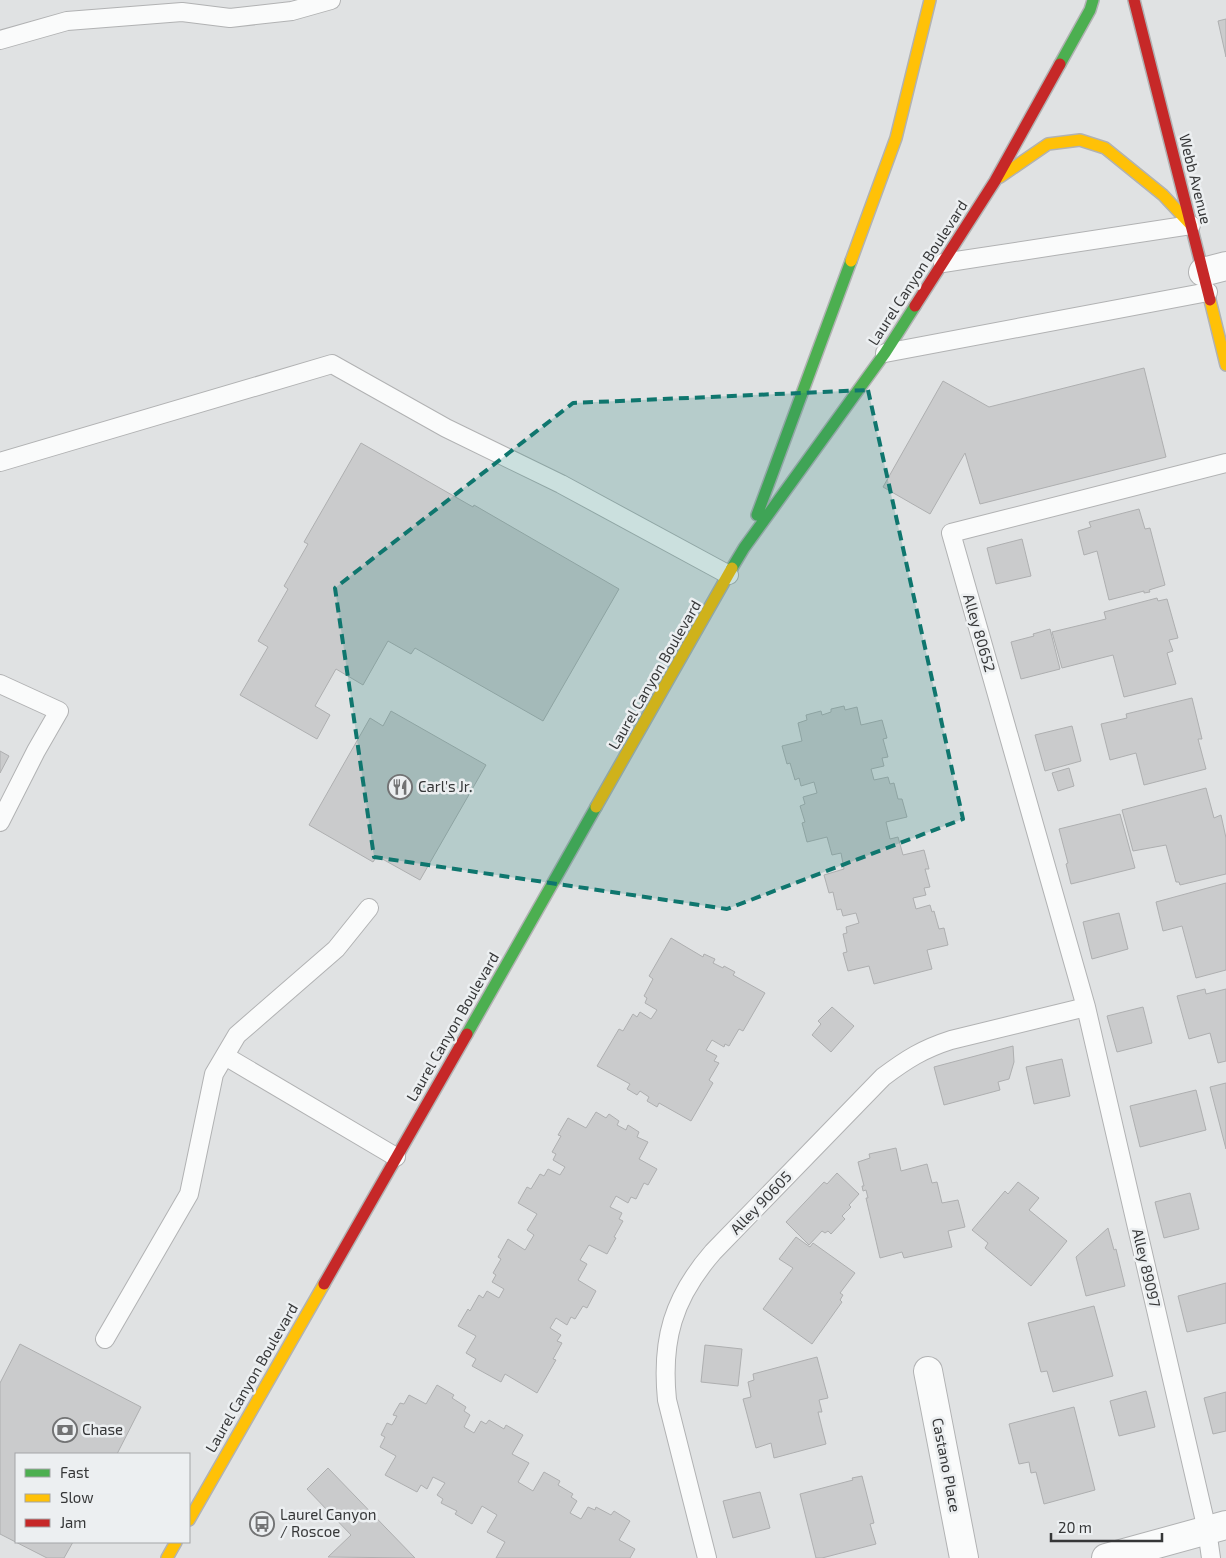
<svg xmlns="http://www.w3.org/2000/svg" width="1226" height="1558" viewBox="0 0 1226 1558" font-family="'Exo 2',sans-serif">
  <style>
    .building { fill: #cacbcc; stroke: #aeafb0 }
    .lines { fill: none; stroke-linecap: round; stroke-linejoin: round }
    .lane-casing { stroke: #b1b2b3; stroke-width: 20 }
    .street-casing { stroke: #b1b2b3; stroke-width: 30 }
    .fast-casing { stroke: #b1b2b3; stroke-width: 14 }
    .slow-casing { stroke: #b1b2b3; stroke-width: 14 }
    .jam-casing { stroke: #b1b2b3; stroke-width: 14 }
    .lane { stroke: #fafbfb; stroke-width: 18 }
    .street { stroke: #fafbfb; stroke-width: 28 }
    .fast { stroke: #4caf50; stroke-width: 11 }
    .slow { stroke: #ffc107; stroke-width: 11 }
    .jam { stroke: #c62828; stroke-width: 11 }
    .marked { fill: #0f766e; fill-opacity: 0.2; stroke: #0f766e; stroke-width: 4; stroke-dasharray: 10 6; stroke-linejoin: round }
    .labels { text-anchor: middle; stroke-width: 5; stroke-linejoin: round; paint-order: stroke }
    .street-label { font-size: 15px; fill: #363738; stroke: #eceff1 }
    .poi-label { font-size: 15px; fill: #363738; stroke: #eceff1; text-anchor: start }
  </style>
  <rect width="100%" height="100%" fill="#e0e2e3"/>
  <path class="building" d="M1226,19V57L1218,21Z
    M1144,368L1166,457L980,504L965,453L930,514L883,487L943,381L989,407Z
    M361,443L473,507L474,505L619,589L543,721L415,648L411,654L388,641L363,685L336,669L315,706L330,715L317,739L240,695L268,647L258,641L288,589L284,586L308,544L304,542Z
    M1139,509L1145,529L1150,528L1165,585L1149,590L1150,592L1144,593V591L1109,600L1097,551L1084,555L1078,531L1091,527L1089,522Z
    M1022,539L1031,576L996,584L987,548Z
    M1157,598L1158,601L1167,599L1178,638L1169,640L1173,651L1167,653L1176,684L1124,697L1113,655L1062,668L1052,632L1106,619L1104,612Z
    M1050,629L1060,669L1021,679L1011,642L1034,636L1033,634Z
    M1192,698L1202,739H1198L1206,769L1144,785L1136,753L1110,760L1101,724L1127,718L1126,714Z
    M844,706L845,710L857,707L861,725L882,720L887,738L883,739L888,757L882,758L884,766L871,769L874,780L888,777L890,784L894,783L898,799H902L907,817L886,822L890,839L898,837L903,855L924,850L929,869H925L930,887L924,888L926,895L913,898L916,909L930,905L932,912L934,911L939,929L944,928L948,945L927,950L932,969L874,984L869,966L848,971L843,953L847,952L843,934L847,933L846,927L859,923L856,913L843,916L841,909L837,910L833,892L829,893L824,875L844,869L841,853L832,855L827,837L807,842L802,823L805,822L800,806L805,804L803,797L817,793L814,782L801,786L799,778L795,780L790,763L787,764L782,746L802,741L798,723L807,720L806,715L821,711L822,715L831,712V709Z
    M391,711L486,765L420,880L377,856L373,862L309,825L370,718L383,726Z
    M1072,726L1081,761L1045,771L1035,735Z
    M0,751L9,756L0,773Z
    M1069,768L1074,786L1058,791L1052,773Z
    M1206,788L1214,818L1221,815L1226,838V874L1180,885L1179,882H1176L1166,845L1133,851L1122,810Z
    M1120,814L1135,868L1071,884L1066,864L1068,863L1059,829Z
    M1226,883V970L1196,978L1182,926L1163,931L1156,902Z
    M1119,913L1128,949L1092,959L1083,922Z
    M671,938L703,957L704,954L715,959L713,963L723,968L724,966L735,972L733,975L765,993L743,1031L739,1029L729,1046L725,1044L724,1047L712,1040L706,1050L717,1056L714,1061L719,1063L709,1080L713,1083L691,1121L659,1103L657,1107L647,1101L649,1097L640,1091L637,1095L627,1089L630,1084L597,1066L619,1029L623,1031L633,1014L637,1017L640,1012L651,1019L657,1010L645,1003L647,998L644,996L653,979L649,976Z
    M1205,989L1206,994L1226,989V1061L1218,1063L1210,1033L1189,1039L1177,996Z
    M832,1007L854,1026L831,1052L812,1035L821,1024L818,1021Z
    M1143,1007L1152,1043L1117,1052L1107,1016Z
    M1013,1046L1014,1062L1009,1079L998,1082L1000,1090L944,1105L934,1067Z
    M1062,1059L1070,1096L1034,1104L1026,1067Z
    M1226,1083V1149L1210,1087Z
    M1196,1090L1206,1130L1140,1147L1130,1106Z
    M596,1112L606,1118L609,1114L619,1121L617,1125L626,1130L628,1125L639,1132L637,1137L648,1142L639,1159L657,1169L648,1185L644,1183L636,1199L631,1197L628,1203L616,1196L610,1207L622,1213L619,1219L623,1221L614,1237L616,1238L607,1254L589,1245L580,1260L587,1264L578,1280L596,1291L587,1308L583,1306L575,1319L571,1317L567,1325L556,1318L550,1328L561,1335L557,1341L562,1343L553,1359L556,1360L537,1393L505,1374L501,1382L472,1366L476,1359L466,1353L476,1336L458,1326L468,1309L470,1311L479,1295L483,1298L487,1291L499,1298L504,1289L492,1282L496,1275L493,1273L501,1259L498,1257L508,1239L525,1250L534,1235L527,1230L537,1214L518,1203L527,1187L531,1189L540,1174L544,1176L548,1169L560,1175L565,1167L553,1160L556,1154L552,1152L561,1136L558,1135L568,1118L586,1128Z
    M896,1148L901,1171L927,1164L932,1183L937,1182L942,1203L958,1200L965,1227L948,1231L952,1247L904,1258L902,1252L880,1258L866,1198H868L866,1190L863,1191L862,1186H864L858,1162L870,1158L869,1154Z
    M837,1173L859,1194L849,1205L851,1207L842,1216L845,1219L831,1234L828,1231L825,1233L822,1231L809,1245L786,1222L824,1182L827,1184Z
    M1018,1182L1039,1198L1029,1210L1067,1241L1031,1286L985,1248L988,1243L972,1230L1005,1191L1008,1194Z
    M1190,1193L1199,1229L1164,1238L1155,1202Z
    M1108,1228L1114,1250L1116,1249L1125,1286L1086,1296L1076,1257Z
    M796,1237L810,1247L813,1243L855,1273L840,1293L843,1295L840,1300L842,1302L812,1344L763,1309L793,1268L779,1259Z
    M1226,1283V1323L1187,1332L1178,1296Z
    M1094,1306L1113,1376L1053,1392L1047,1371L1041,1372L1028,1323Z
    M20,1344L141,1407L117,1454H16V1542H73L64,1558H47L0,1534V1383Z
    M705,1345L742,1349L738,1386L701,1382Z
    M817,1357L828,1398L819,1400L822,1412H818L826,1444L774,1458L771,1443L756,1448L743,1399L751,1397L748,1382L754,1380L753,1374Z
    M437,1385L454,1395L452,1398L466,1407L464,1411L470,1415L464,1427L474,1433L481,1421L486,1424L489,1420L504,1429L506,1425L523,1435L512,1454L529,1463L518,1482L533,1491L544,1472L560,1481L558,1485L573,1494L571,1497L577,1501L570,1513L581,1519L588,1507L595,1510L596,1507L611,1515L614,1511L630,1521L619,1540L635,1549L630,1558H496L505,1542L487,1532L497,1515L482,1506L472,1524L455,1514L457,1511L441,1503L443,1499L437,1495L445,1483L433,1477L427,1489L421,1485L417,1492L385,1475L396,1456L380,1447L385,1437L381,1435L387,1423L392,1425L397,1416L393,1415L400,1403L404,1404L409,1395L426,1404Z
    M1146,1391L1155,1427L1119,1436L1110,1401Z
    M1226,1392V1431L1213,1434L1204,1398Z
    M1074,1407L1095,1490L1044,1504L1036,1472L1031,1473L1029,1462L1019,1464L1009,1424Z
    M328,1468L415,1558L328,1557L351,1535L307,1489Z
    M862,1476L874,1523L870,1524L876,1544L822,1558H816L800,1494L853,1480L852,1478Z
    M760,1492L770,1528L733,1538L723,1501Z"/>
  <g class="lines">
    <defs>
      <path id="lane" d="M0,40L67,21L182,12L230,18L292,11L331,0
        M943,263L1191,225
        M885,353L1208,292
        M0,462L332,364L446,428L561,484L729,575
        M0,684L59,711L36,751L0,822
        M225,1056L396,1157
        M105,1339L189,1194L214,1074L237,1035L336,949L369,908
        M707,1558L667,1400C661,1340 673,1298 713,1252L883,1077C907,1059 923,1049 951,1040L1086,1007
        M1211,1558L1207,1530L1086,1007L951,533L1226,463"/>
      <path id="street" d="M1203,272L1226,266
        M928,1371L964,1558
        M1106,1558L1226,1525"/>
      <path id="fast" d="M1060,64L1090,10L1093,0
        M757,515L851,261
        M732,568L744,548L885,353L915,306
        M467,1034L596,807"/>
      <path id="slow" d="M1000,177L1048,144L1080,140L1105,148L1163,195L1191,225
        M851,261L896,138L930,0
        M1210,300L1226,365
        M596,807L732,568
        M189,1520L324,1284
        M167,1558L176,1542"/>
      <path id="jam" d="M1134,0L1210,300
        M915,306L995,181L1060,64
        M324,1284L467,1034"/>
    </defs>
    <use href="#lane" class="lane-casing"/>
    <use href="#street" class="street-casing"/>
    <use href="#fast" class="fast-casing"/>
    <use href="#slow" class="slow-casing"/>
    <use href="#jam" class="jam-casing"/>
    <use href="#lane" class="lane"/>
    <use href="#street" class="street"/>
    <use href="#fast" class="fast"/>
    <use href="#slow" class="slow"/>
    <use href="#jam" class="jam"/>
  </g>
  <path class="marked" d="M868,390L963,819L727,909L374,857L335,588L573,403Z"/>
  <defs>
    <symbol id="restaurant-ring" viewBox="-11 -11 22 22"><circle r="9.5" fill="#eceff1" stroke="#727374" stroke-width="1.5"/><path d="M-5-6h1v4h1v-4h1v4h1v-4h1v5L-1.5 .5V6h-2V.5L-5-1ZM5-6V6H3V1.5H1.5Q1.5-4 5-6Z" fill="#727374"/></symbol>
    <symbol id="bank-ring" viewBox="-11 -11 22 22"><circle r="9.5" fill="#eceff1" stroke="#727374" stroke-width="1.5"/><path d="M-6-4H6V4H-6ZM0-2.3a2.3 2.3 0 1 0 0 4.6a2.3 2.3 0 1 0 0-4.6Z" fill="#727374"/></symbol>
    <symbol id="bus-ring" viewBox="-11 -11 22 22"><circle r="9.5" fill="#eceff1" stroke="#727374" stroke-width="1.5"/><path d="M-5-6H5V4H4V6H2V4H-2V6H-4V4H-5ZM-3.5-4V0h7V-4ZM-3.5 1.2v1.5H-2V1.2ZM2 1.2v1.5H3.5V1.2Z" fill="#727374"/></symbol>
  </defs>
  <g fill-rule="evenodd">
    <use href="#restaurant-ring" x="386" y="773" width="28" height="28"/>
    <use href="#bank-ring" x="51" y="1416" width="28" height="28"/>
    <use href="#bus-ring" x="248" y="1510" width="28" height="28"/>
  </g>
  <g class="labels">
    <g class="street-label">
      <text transform="translate(1195 179) rotate(76)" y="5">Webb Avenue</text>
      <text transform="translate(918 273) rotate(-57)" y="5">Laurel Canyon Boulevard</text>
      <text transform="translate(979 633) rotate(74)" y="5">Alley 80652</text>
      <text transform="translate(655 675) rotate(-60)" y="5">Laurel Canyon Boulevard</text>
      <text transform="translate(453 1027) rotate(-60)" y="5">Laurel Canyon Boulevard</text>
      <text transform="translate(761 1203) rotate(-46)" y="5">Alley 90605</text>
      <text transform="translate(1146 1268) rotate(77)" y="5">Alley 89097</text>
      <text transform="translate(252 1378) rotate(-60)" y="5">Laurel Canyon Boulevard</text>
      <text transform="translate(946 1465) rotate(79)" y="5">Castano Place</text>
    </g>
    <g class="poi-label">
      <text x="418" y="792">Carl's Jr.</text>
      <text x="82" y="1435">Chase</text>
      <text x="280" y="1520">Laurel Canyon<tspan x="280" dy="17">/ Roscoe</tspan></text>
    </g>
  </g>
  <rect x="15" y="1453" width="175" height="90" fill="#eceff1" stroke="#a3a5a7"/>
  <rect x="25" y="1469" width="25" height="8" fill="#4caf50" stroke="#a3a5a7"/>
  <text x="60" y="1478" font-size="15" fill="#363738">Fast</text>
  <rect x="25" y="1494" width="25" height="8" fill="#ffc107" stroke="#a3a5a7"/>
  <text x="60" y="1503" font-size="15" fill="#363738">Slow</text>
  <rect x="25" y="1519" width="25" height="8" fill="#c62828" stroke="#a3a5a7"/>
  <text x="60" y="1528" font-size="15" fill="#363738">Jam</text>
  <path d="M1051 1533v8h111v-8" fill="none" stroke="#363738" stroke-width="2.5"/>
  <text x="1058" y="1533" font-size="15" fill="#363738" stroke="#eceff1" stroke-width="4" paint-order="stroke">20 m</text>
</svg>
